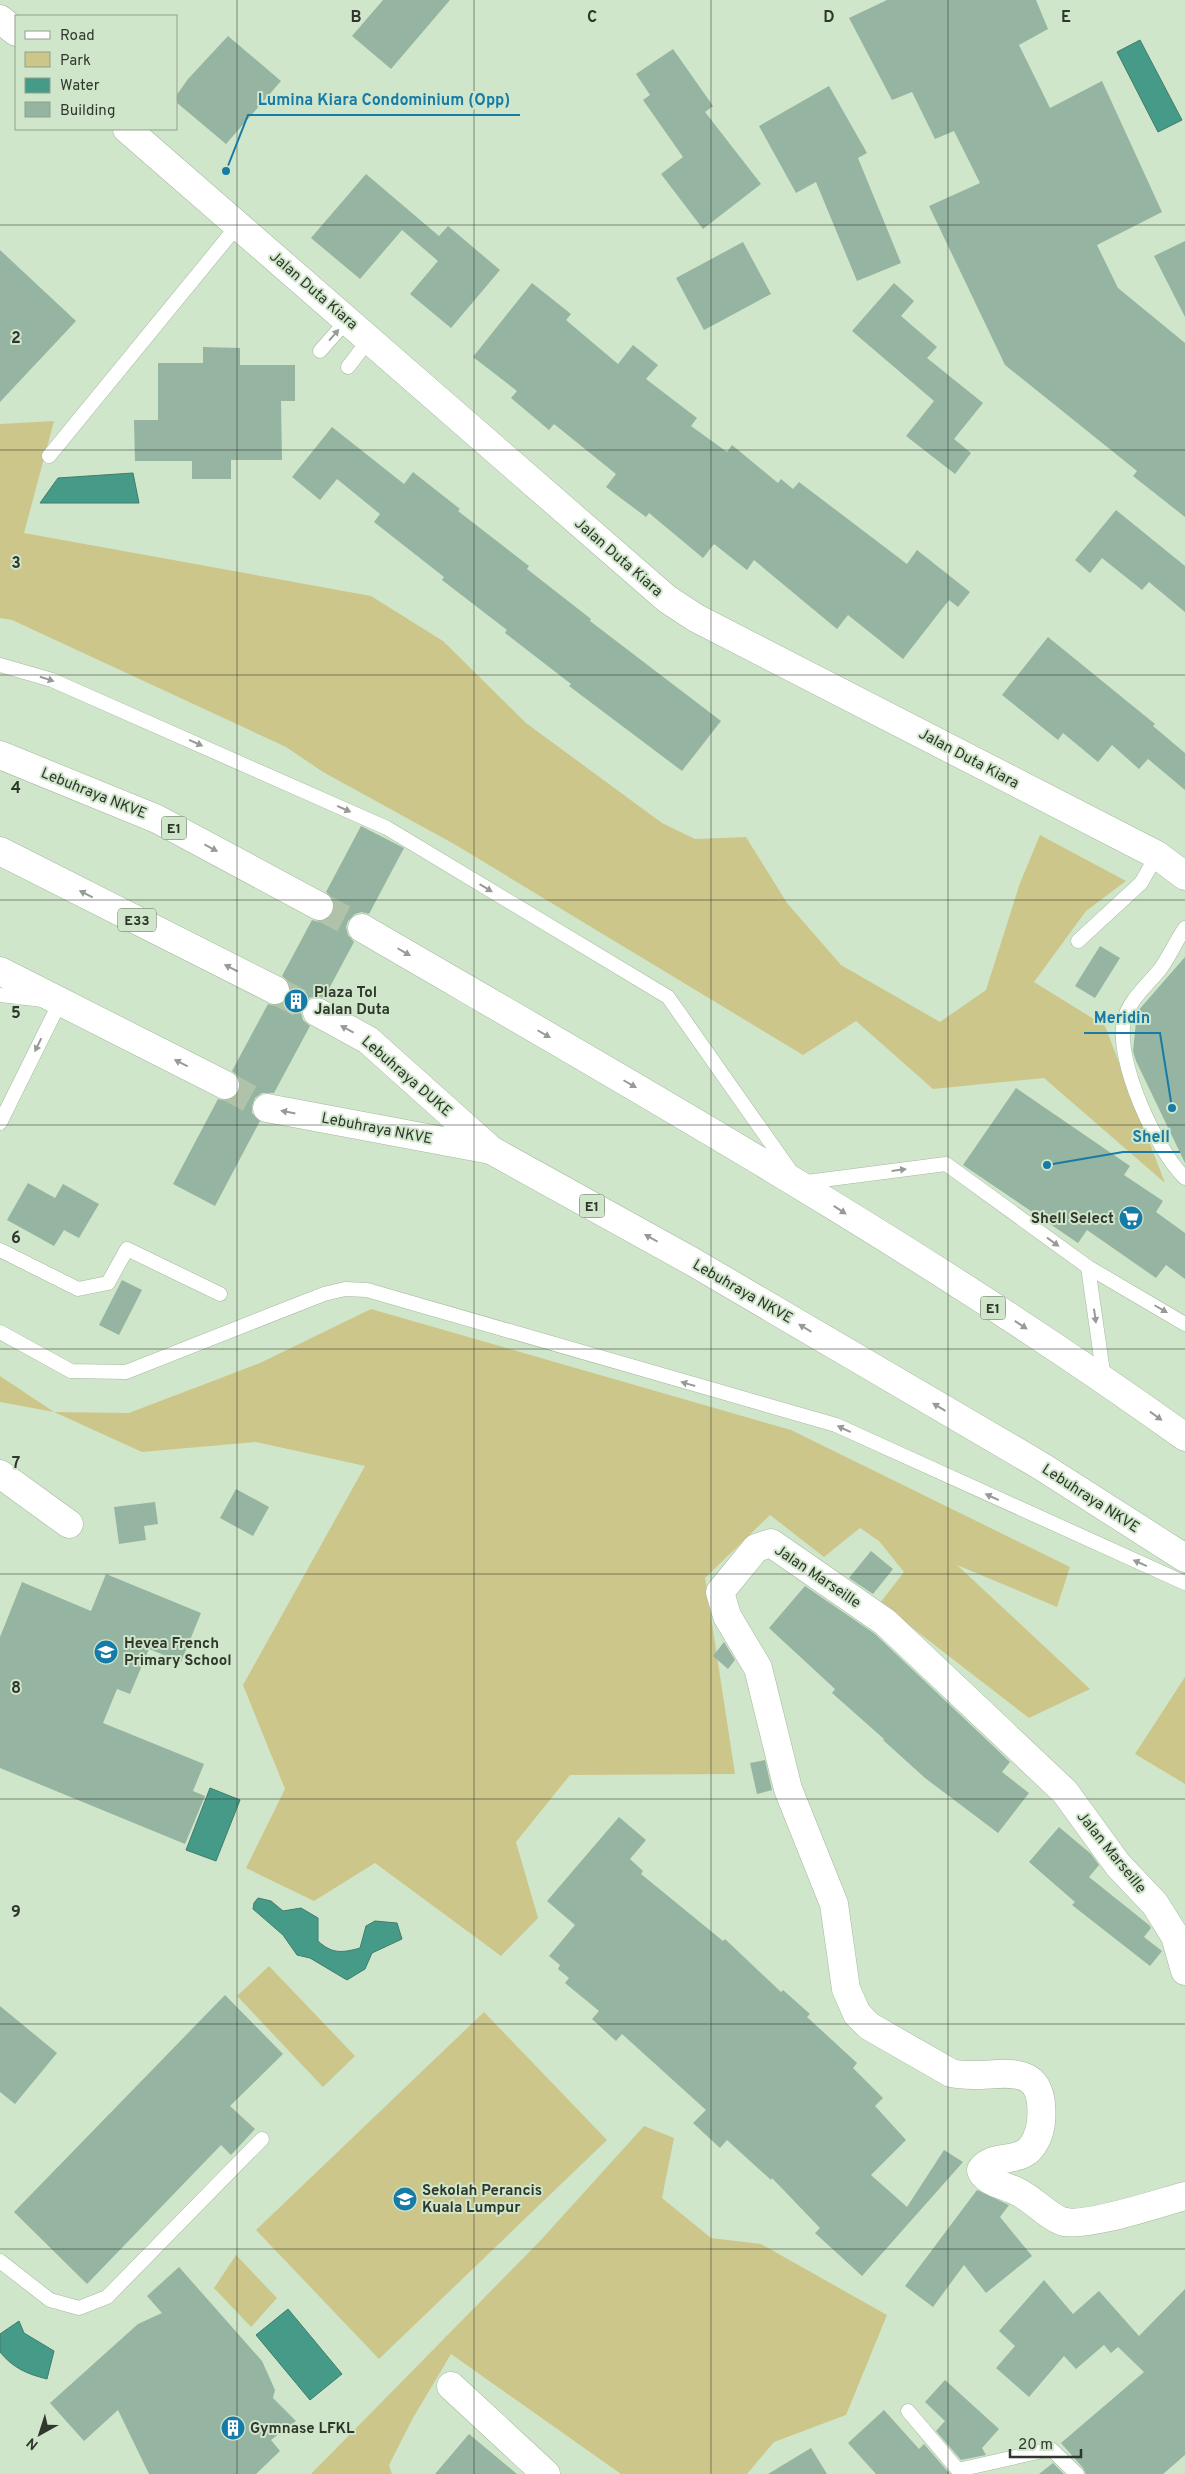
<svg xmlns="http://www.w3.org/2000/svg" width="1185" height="2474" font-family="Overpass,sans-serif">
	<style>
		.green { fill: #cdc68a }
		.water { fill: #469b88; stroke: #3f7d6c }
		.building { fill: #95b4a1 }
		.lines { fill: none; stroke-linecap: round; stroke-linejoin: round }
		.highway-tunnel { stroke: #b0c3aa; stroke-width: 28; stroke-dasharray: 28 14; stroke-linecap: butt }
		.lane-casing { stroke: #a3b99e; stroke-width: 15 }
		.street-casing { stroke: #a3b99e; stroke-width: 29 }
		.secondary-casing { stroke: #a3b99e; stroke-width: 29 }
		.highway-casing { stroke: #a3b99e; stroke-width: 29 }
		.lane { stroke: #fff; stroke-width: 14 }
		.street { stroke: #fff; stroke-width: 28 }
		.secondary { stroke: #fff; stroke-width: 28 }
		.highway { stroke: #fff; stroke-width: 28 }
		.oneway { fill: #979b96 }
		.grid { fill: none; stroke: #2f372c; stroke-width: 1; stroke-opacity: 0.55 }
		.labels { text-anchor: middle; stroke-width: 4; stroke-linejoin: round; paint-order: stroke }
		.shield { fill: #d0e6ca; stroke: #5f6c5b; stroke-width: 1 }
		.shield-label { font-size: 14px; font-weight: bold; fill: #2f372c }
		.street-label { font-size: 15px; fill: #2f372c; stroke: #d0e6ca }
		.poi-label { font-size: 15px; font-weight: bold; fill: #2f372c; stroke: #d0e6ca; text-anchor: start }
		.grid-label { font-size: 16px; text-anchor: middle; font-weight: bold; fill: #2f372c; stroke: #d0e6ca; stroke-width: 4; stroke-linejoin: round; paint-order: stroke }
		.leader { fill: none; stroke: #167ba6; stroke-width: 2 }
		.callout-dot { fill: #167ba6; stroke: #d0e6ca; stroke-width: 2 }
		.callout-label { font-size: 16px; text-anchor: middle; font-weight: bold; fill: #167ba6; stroke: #d0e6ca; stroke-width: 4; stroke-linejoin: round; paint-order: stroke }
	</style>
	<rect width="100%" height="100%" fill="#d0e6ca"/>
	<g class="green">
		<polygon points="54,421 24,533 371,596 443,641 526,723 662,823 695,839 746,837 787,903 841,965 940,1022 986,990 1020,883 1040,835 1126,881 1086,911 1034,982 1105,1026 1165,1183 1044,1078 933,1089 856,1021 803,1055 454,844 323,772 286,747 12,620 0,618 0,424"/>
		<polygon points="371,1309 791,1430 1070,1567 1057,1607 957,1565 1090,1689 1029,1718 880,1603 904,1572 879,1541 860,1528 824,1557 770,1515 705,1578 735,1774 570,1775 516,1842 538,1918 501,1956 375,1863 314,1901 246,1868 285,1789 243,1685 365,1466 256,1442 142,1452 54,1412 0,1402 0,1376 54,1412 129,1413 260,1363"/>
		<polygon points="1185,1677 1185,1784 1135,1754"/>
		<polygon points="269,1966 355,2056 323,2087 237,1996"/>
		<polygon points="484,2012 607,2140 379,2359 256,2230"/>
		<polygon points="644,2126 674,2138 662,2198 711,2238 761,2244 887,2315 846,2415 774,2442 747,2474 621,2474 451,2354 413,2418 389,2465 392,2474 311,2474 540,2241"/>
		<polygon points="236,2255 277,2298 251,2327 214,2288"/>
	</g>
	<g class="water">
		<polygon points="1140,40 1182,120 1158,132 1117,52"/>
		<polygon points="133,473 139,503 40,503 58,478"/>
		<polygon points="210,1788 240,1800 216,1861 186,1850"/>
		<path d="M258,1898l13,3 12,10 18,-3 17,10v23c14,13 24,12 42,7l6,-22 9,-5 22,2 5,16 -30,14 -7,16 -18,11 -37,-22 -13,-3 -14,-20 -30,-26 1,-6z"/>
		<polygon points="288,2309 342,2374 310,2400 256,2335"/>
		<path d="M19,2321l5,12 30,18 -7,28c-20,-5 -34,-11 -47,-27v-18z"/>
	</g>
	<g class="building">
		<polygon points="383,0 450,0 391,69 352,36"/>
		<polygon points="887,0 1036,0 1048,29 1019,45 1050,108 1102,81 1162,212 1097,245 1118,288 1185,343 1185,517 1133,476 1137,471 1005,365 929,206 980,183 954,131 935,139 912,92 892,100 849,18"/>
		<polygon points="228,36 281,81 226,144 176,102 176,96 188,79"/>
		<polygon points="673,49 713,106 705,112 761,184 703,229 661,174 683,157 643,100 650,95 636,74"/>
		<polygon points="829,86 867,153 858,158 901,263 857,281 816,182 796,193 759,126"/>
		<polygon points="366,174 439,236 448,226 500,270 451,328 410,294 438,261 402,230 360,279 311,238"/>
		<polygon points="1185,241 1185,317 1154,256"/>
		<polygon points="743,242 771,294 704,330 676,278"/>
		<polygon points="0,250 76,321 0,402"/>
		<polygon points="532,283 571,314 566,320 618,364 633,345 658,365 646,379 697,418 691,426 727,452 732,445 778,483 781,479 793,489 799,482 907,564 917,550 970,592 958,607 949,600 903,659 848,615 837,629 754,560 747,570 714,544 703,558 649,513 646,517 606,487 616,474 554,424 549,430 511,398 517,391 473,357"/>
		<polygon points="894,283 914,301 901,316 937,347 927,358 983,403 954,439 971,453 955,474 906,436 934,401 852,331"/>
		<polygon points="203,347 240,348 240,365 295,365 295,401 281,401 282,460 231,460 231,479 192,479 192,461 135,461 134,420 158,420 158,363 203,363"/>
		<polygon points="332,427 404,484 413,472 460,509 458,511 529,566 527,569 591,619 590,621 721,721 682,771 569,686 571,684 505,633 507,630 442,580 444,577 374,522 380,514 337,479 320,500 292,477"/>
		<polygon points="1116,510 1185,566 1185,612 1149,582 1142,590 1102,558 1090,573 1075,560"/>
		<polygon points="1048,637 1155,724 1153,726 1185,753 1185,790 1148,759 1139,769 1112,745 1098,762 1063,733 1058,740 1002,695"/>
		<polygon points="361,826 404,848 369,914 362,912 355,914 348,921 346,927 348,935 354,942 324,998 316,996 309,998 303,1005 301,1013 303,1020 310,1026 274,1093 262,1093 255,1098 252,1106 252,1113 260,1121 215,1206 173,1184 218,1099 226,1101 233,1098 239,1092 241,1084 238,1076 232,1071 268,1004 276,1006 284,1003 289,997 291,989 288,981 282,976 312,920 319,922 327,919 333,913 335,905 332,898 326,892"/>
		<polygon points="1100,946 1120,958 1095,998 1075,986"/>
		<polygon points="1185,957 1185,1163 1136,1061 1133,1051 1137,1012"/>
		<polygon points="1016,1088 1130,1166 1124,1175 1163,1201 1156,1212 1185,1233 1185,1279 1166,1265 1156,1278 1087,1230 1078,1243 963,1165"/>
		<polygon points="28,1183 55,1198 63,1184 99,1204 79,1238 64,1230 54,1246 7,1220"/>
		<polygon points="122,1280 142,1290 119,1335 99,1325"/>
		<polygon points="236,1489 269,1507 253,1536 220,1518"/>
		<polygon points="155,1502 158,1524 144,1526 146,1540 119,1544 114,1507"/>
		<polygon points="871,1551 893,1569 873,1594 849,1578"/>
		<polygon points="106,1574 201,1613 181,1662 149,1649 130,1694 117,1689 103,1723 204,1764 193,1791 205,1796 185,1844 0,1768 0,1637 22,1582 91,1611"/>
		<polygon points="805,1586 875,1634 1010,1762 1002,1772 1029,1793 998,1833 925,1778 883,1740 884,1739 832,1693 835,1689 769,1628"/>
		<polygon points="724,1642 735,1660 728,1669 713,1656"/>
		<polygon points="765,1760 772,1790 757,1794 750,1763"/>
		<polygon points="619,1817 646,1840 630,1859 643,1871 641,1874 723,1941 725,1939 781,1992 783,1990 810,2014 807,2017 857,2063 853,2068 883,2098 875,2106 906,2140 871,2175 907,2207 944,2150 963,2162 862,2276 815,2233 820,2228 772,2178 771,2180 727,2140 720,2148 693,2123 706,2110 622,2034 616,2041 592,2019 599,2011 565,1983 569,1978 558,1969 560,1965 549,1956 575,1925 547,1901"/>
		<polygon points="1059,1827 1091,1854 1099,1865 1089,1877 1149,1925 1151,1928 1144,1937 1162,1951 1150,1966 1072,1905 1075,1902 1029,1862"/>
		<polygon points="225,1995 283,2054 230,2106 255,2129 231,2155 221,2145 87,2284 14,2212"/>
		<polygon points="0,2006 57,2053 15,2104 0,2092"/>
		<polygon points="977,2190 1009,2205 1000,2217 1032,2256 986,2293 964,2265 933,2307 905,2286"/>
		<polygon points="179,2267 262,2361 275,2390 273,2398 296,2421 271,2440 280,2451 256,2474 149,2474 118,2410 84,2441 50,2403 138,2324 162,2313 147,2296"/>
		<polygon points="1044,2280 1073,2314 1099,2291 1139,2336 1185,2289 1185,2455 1163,2474 1086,2474 1083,2468 1061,2443 1144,2372 1118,2347 1111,2353 1104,2345 1076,2369 1064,2356 1029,2397 996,2368 1015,2346 999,2331"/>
		<polygon points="945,2380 999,2429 982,2448 986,2455 961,2460 936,2431 945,2421 925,2402"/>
		<polygon points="884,2410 919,2449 924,2444 950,2474 876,2474 848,2443"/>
		<polygon points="469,2434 517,2474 435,2474"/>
		<polygon points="811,2448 827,2474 768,2474"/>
		<polygon points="1053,2463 1064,2474 1039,2474"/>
	</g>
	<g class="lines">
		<g class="highway-tunnel">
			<polyline points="319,906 362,928"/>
			<polyline points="275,990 317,1012"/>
			<polyline points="225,1085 267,1108"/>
		</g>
		<defs>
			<g id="lane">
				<polyline points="320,351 348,319"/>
				<polyline points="348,367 370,338"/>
				<polyline points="49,456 238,225"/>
				<polyline points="0,665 52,680 387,828 668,997 799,1183 946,1164 1088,1267 1185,1324"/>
				<path d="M1185,928c-9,13 -15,27 -24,40 -12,16 -33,32 -37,53 -9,39 32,129 61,157"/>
				<polyline points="1078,941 1141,883 1157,855"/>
				<polyline points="0,995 60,1002 0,1123"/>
				<polyline points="0,1250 78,1289 108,1283 127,1249 220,1294"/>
				<polyline points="1088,1267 1104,1379"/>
				<polyline points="0,1332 71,1371 126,1372 324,1294 345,1289 367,1290 836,1425 1185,1583"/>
				<polyline points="0,2261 50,2300 79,2308 107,2297 262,2139"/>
				<polyline points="908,2411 958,2470 1051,2449 1077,2474"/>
			</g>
			<g id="street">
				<polyline points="0,1474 69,1524"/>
				<path d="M1185,1971l-10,-35 -20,-32 -37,-39 -53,-73 -180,-170 -114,-79 -15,5 -36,44 7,24 31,52 30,121 46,115 12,85 11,25 12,12 82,47c41,10 96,-23 90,49 -1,11 -7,27 -18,32 -13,7 -33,2 -42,16 2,11 25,16 35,21 16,7 29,23 45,30 22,8 98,-18 124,-25"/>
				<polyline points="451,2386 546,2474"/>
			</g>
			<g id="secondary">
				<polyline points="0,19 16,32"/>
				<polyline points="127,129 667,599 696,618 1157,855 1185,876"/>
			</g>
			<g id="highway">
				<polyline points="0,755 157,819 319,906"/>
				<polyline points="0,851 275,990"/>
				<path d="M362,928c278,162 561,321 823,509"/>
				<polyline points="0,971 225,1085"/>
				<polyline points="317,1012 368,1040 491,1150"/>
				<polyline points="267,1108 491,1150 693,1262 1041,1466 1185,1558"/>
			</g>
		</defs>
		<use href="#lane" class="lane-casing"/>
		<use href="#street" class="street-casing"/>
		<use href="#secondary" class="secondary-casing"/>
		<use href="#highway" class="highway-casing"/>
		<use href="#lane" class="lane"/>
		<use href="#street" class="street"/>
		<use href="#secondary" class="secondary"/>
		<use href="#highway" class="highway"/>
	</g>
	<defs><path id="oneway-solid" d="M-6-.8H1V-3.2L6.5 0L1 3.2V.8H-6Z" transform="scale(1.25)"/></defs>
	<g class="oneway">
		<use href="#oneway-solid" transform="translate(334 335) rotate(-49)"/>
		<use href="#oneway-solid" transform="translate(47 679) rotate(18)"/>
		<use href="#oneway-solid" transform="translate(196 743) rotate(24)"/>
		<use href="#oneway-solid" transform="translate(344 809) rotate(24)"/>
		<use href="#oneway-solid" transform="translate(211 848) rotate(28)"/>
		<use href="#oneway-solid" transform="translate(486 888) rotate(31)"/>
		<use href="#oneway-solid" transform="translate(86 894) rotate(-153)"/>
		<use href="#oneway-solid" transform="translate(404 952) rotate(30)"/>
		<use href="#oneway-solid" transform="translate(231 968) rotate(-153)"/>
		<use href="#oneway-solid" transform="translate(347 1029) rotate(-152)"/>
		<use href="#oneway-solid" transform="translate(544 1034) rotate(30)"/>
		<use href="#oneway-solid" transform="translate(38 1045) rotate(116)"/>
		<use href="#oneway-solid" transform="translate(181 1063) rotate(-153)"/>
		<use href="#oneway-solid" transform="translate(630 1084) rotate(30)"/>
		<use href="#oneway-solid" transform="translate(288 1112) rotate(-169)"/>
		<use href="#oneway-solid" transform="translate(899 1170) rotate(-7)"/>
		<use href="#oneway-solid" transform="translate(840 1210) rotate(33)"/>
		<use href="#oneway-solid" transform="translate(651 1238) rotate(-151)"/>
		<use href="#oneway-solid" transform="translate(1053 1242) rotate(36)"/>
		<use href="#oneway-solid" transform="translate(1161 1309) rotate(30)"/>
		<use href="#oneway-solid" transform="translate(1095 1316) rotate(82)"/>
		<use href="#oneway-solid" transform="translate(1021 1325) rotate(33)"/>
		<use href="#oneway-solid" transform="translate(805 1328) rotate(-149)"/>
		<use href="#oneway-solid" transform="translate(688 1384) rotate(-164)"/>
		<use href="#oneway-solid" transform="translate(939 1407) rotate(-149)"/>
		<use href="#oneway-solid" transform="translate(1156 1416) rotate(36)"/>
		<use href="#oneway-solid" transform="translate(844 1429) rotate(-155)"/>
		<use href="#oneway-solid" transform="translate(992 1497) rotate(-155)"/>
		<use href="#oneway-solid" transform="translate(1140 1563) rotate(-156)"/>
	</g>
	<path class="grid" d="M237,0v2474M474,0v2474M711,0v2474M948,0v2474M0,225h1185M0,450h1185M0,675h1185M0,900h1185M0,1125h1185M0,1349h1185M0,1574h1185M0,1799h1185M0,2024h1185M0,2249h1185"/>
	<defs>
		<symbol id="building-disc" viewBox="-11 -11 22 22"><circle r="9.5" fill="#167ba6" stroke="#d0e6ca"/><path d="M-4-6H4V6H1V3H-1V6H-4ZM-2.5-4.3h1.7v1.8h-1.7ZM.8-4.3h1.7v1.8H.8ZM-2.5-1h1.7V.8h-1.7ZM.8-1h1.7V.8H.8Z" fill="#fff"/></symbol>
		<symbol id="supermarket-disc" viewBox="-11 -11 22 22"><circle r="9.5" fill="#167ba6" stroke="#d0e6ca"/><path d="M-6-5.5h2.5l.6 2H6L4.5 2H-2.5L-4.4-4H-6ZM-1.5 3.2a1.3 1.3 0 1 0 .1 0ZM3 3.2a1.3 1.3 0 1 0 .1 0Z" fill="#fff"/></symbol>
		<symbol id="school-disc" viewBox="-11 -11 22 22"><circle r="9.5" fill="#167ba6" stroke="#d0e6ca"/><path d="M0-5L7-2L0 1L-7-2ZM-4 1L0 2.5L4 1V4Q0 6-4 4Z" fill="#fff"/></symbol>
	</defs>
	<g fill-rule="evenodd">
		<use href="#building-disc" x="282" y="987" width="28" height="28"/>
		<use href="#supermarket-disc" x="1117" y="1204" width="28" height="28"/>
		<use href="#school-disc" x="92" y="1638" width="28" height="28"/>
		<use href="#school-disc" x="391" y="2185" width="28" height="28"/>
		<use href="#building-disc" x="219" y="2414" width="28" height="28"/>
	</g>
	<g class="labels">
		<g class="shield">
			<rect x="161.5" y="816.5" width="25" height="23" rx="4"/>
			<rect x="118" y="908.5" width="38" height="23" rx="4"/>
			<rect x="579.5" y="1194.5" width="25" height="23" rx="4"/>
			<rect x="980.5" y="1296.5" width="25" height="23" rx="4"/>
		</g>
		<g class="shield-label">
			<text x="174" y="833">E1</text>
			<text x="137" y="925">E33</text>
			<text x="592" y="1211">E1</text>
			<text x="993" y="1313">E1</text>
		</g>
		<g class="street-label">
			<text transform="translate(314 290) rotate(41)" y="5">Jalan Duta Kiara</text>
			<text transform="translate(619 557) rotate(41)" y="5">Jalan Duta Kiara</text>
			<text transform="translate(969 758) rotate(28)" y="5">Jalan Duta Kiara</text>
			<text transform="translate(94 793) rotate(22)" y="5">Lebuhraya NKVE</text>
			<text transform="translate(407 1076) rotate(41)" y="5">Lebuhraya DUKE</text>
			<text transform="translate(377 1128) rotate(11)" y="5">Lebuhraya NKVE</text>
			<text transform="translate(743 1291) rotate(30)" y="5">Lebuhraya NKVE</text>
			<text transform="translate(1091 1498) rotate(33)" y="5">Lebuhraya NKVE</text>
			<text transform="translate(818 1576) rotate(34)" y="5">Jalan Marseille</text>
			<text transform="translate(1112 1852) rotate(51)" y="5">Jalan Marseille</text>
		</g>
		<g class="poi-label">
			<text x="314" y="997">Plaza Tol<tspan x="314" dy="17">Jalan Duta</tspan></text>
			<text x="1114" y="1223" text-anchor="end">Shell Select</text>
			<text x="124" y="1648">Hevea French<tspan x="124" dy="17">Primary School</tspan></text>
			<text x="422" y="2195">Sekolah Perancis<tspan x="422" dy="17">Kuala Lumpur</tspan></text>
			<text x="250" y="2433">Gymnase LFKL</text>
		</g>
	</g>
	<g class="grid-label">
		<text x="356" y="22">B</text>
		<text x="592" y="22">C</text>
		<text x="829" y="22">D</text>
		<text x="1066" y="22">E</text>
		<text x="16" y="343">2</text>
		<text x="16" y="568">3</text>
		<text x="16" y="793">4</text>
		<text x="16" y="1018">5</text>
		<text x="16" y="1243">6</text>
		<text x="16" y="1468">7</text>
		<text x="16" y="1693">8</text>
		<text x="16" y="1917">9</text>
	</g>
	<path class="leader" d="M226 171L248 115H520M1172 1108L1160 1033H1084M1047 1165L1123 1152H1180"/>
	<g class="callout-dot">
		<circle cx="226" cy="171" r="5"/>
		<circle cx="1172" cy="1108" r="5"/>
		<circle cx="1047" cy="1165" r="5"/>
	</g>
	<g class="callout-label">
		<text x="384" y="105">Lumina Kiara Condominium (Opp)</text>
		<text x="1122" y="1023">Meridin</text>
		<text x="1151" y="1142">Shell</text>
	</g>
	<rect x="15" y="15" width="162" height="115" fill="#d0e6ca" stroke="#90a08b"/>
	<rect x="25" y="31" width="25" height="8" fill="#ffffff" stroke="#90a08b"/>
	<text x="60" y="40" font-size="15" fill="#2f372c">Road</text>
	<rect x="25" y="52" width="25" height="15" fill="#cdc68a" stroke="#90a08b"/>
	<text x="60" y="65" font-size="15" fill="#2f372c">Park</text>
	<rect x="25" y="78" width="25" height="15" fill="#469b88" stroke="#90a08b"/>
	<text x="60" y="90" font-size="15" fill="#2f372c">Water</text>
	<rect x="25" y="102" width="25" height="15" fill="#95b4a1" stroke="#90a08b"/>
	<text x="60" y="115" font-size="15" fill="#2f372c">Building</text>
	<g transform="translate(40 2434) rotate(219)" stroke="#d0e6ca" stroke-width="4" paint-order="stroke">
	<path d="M0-4L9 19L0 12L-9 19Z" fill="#2f372c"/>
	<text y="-8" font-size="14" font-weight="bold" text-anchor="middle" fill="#2f372c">N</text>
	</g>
	<path d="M1010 2449v8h71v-8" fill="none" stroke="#2f372c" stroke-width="2.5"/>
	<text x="1018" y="2449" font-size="15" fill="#2f372c" stroke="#d0e6ca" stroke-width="4" paint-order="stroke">20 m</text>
</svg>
